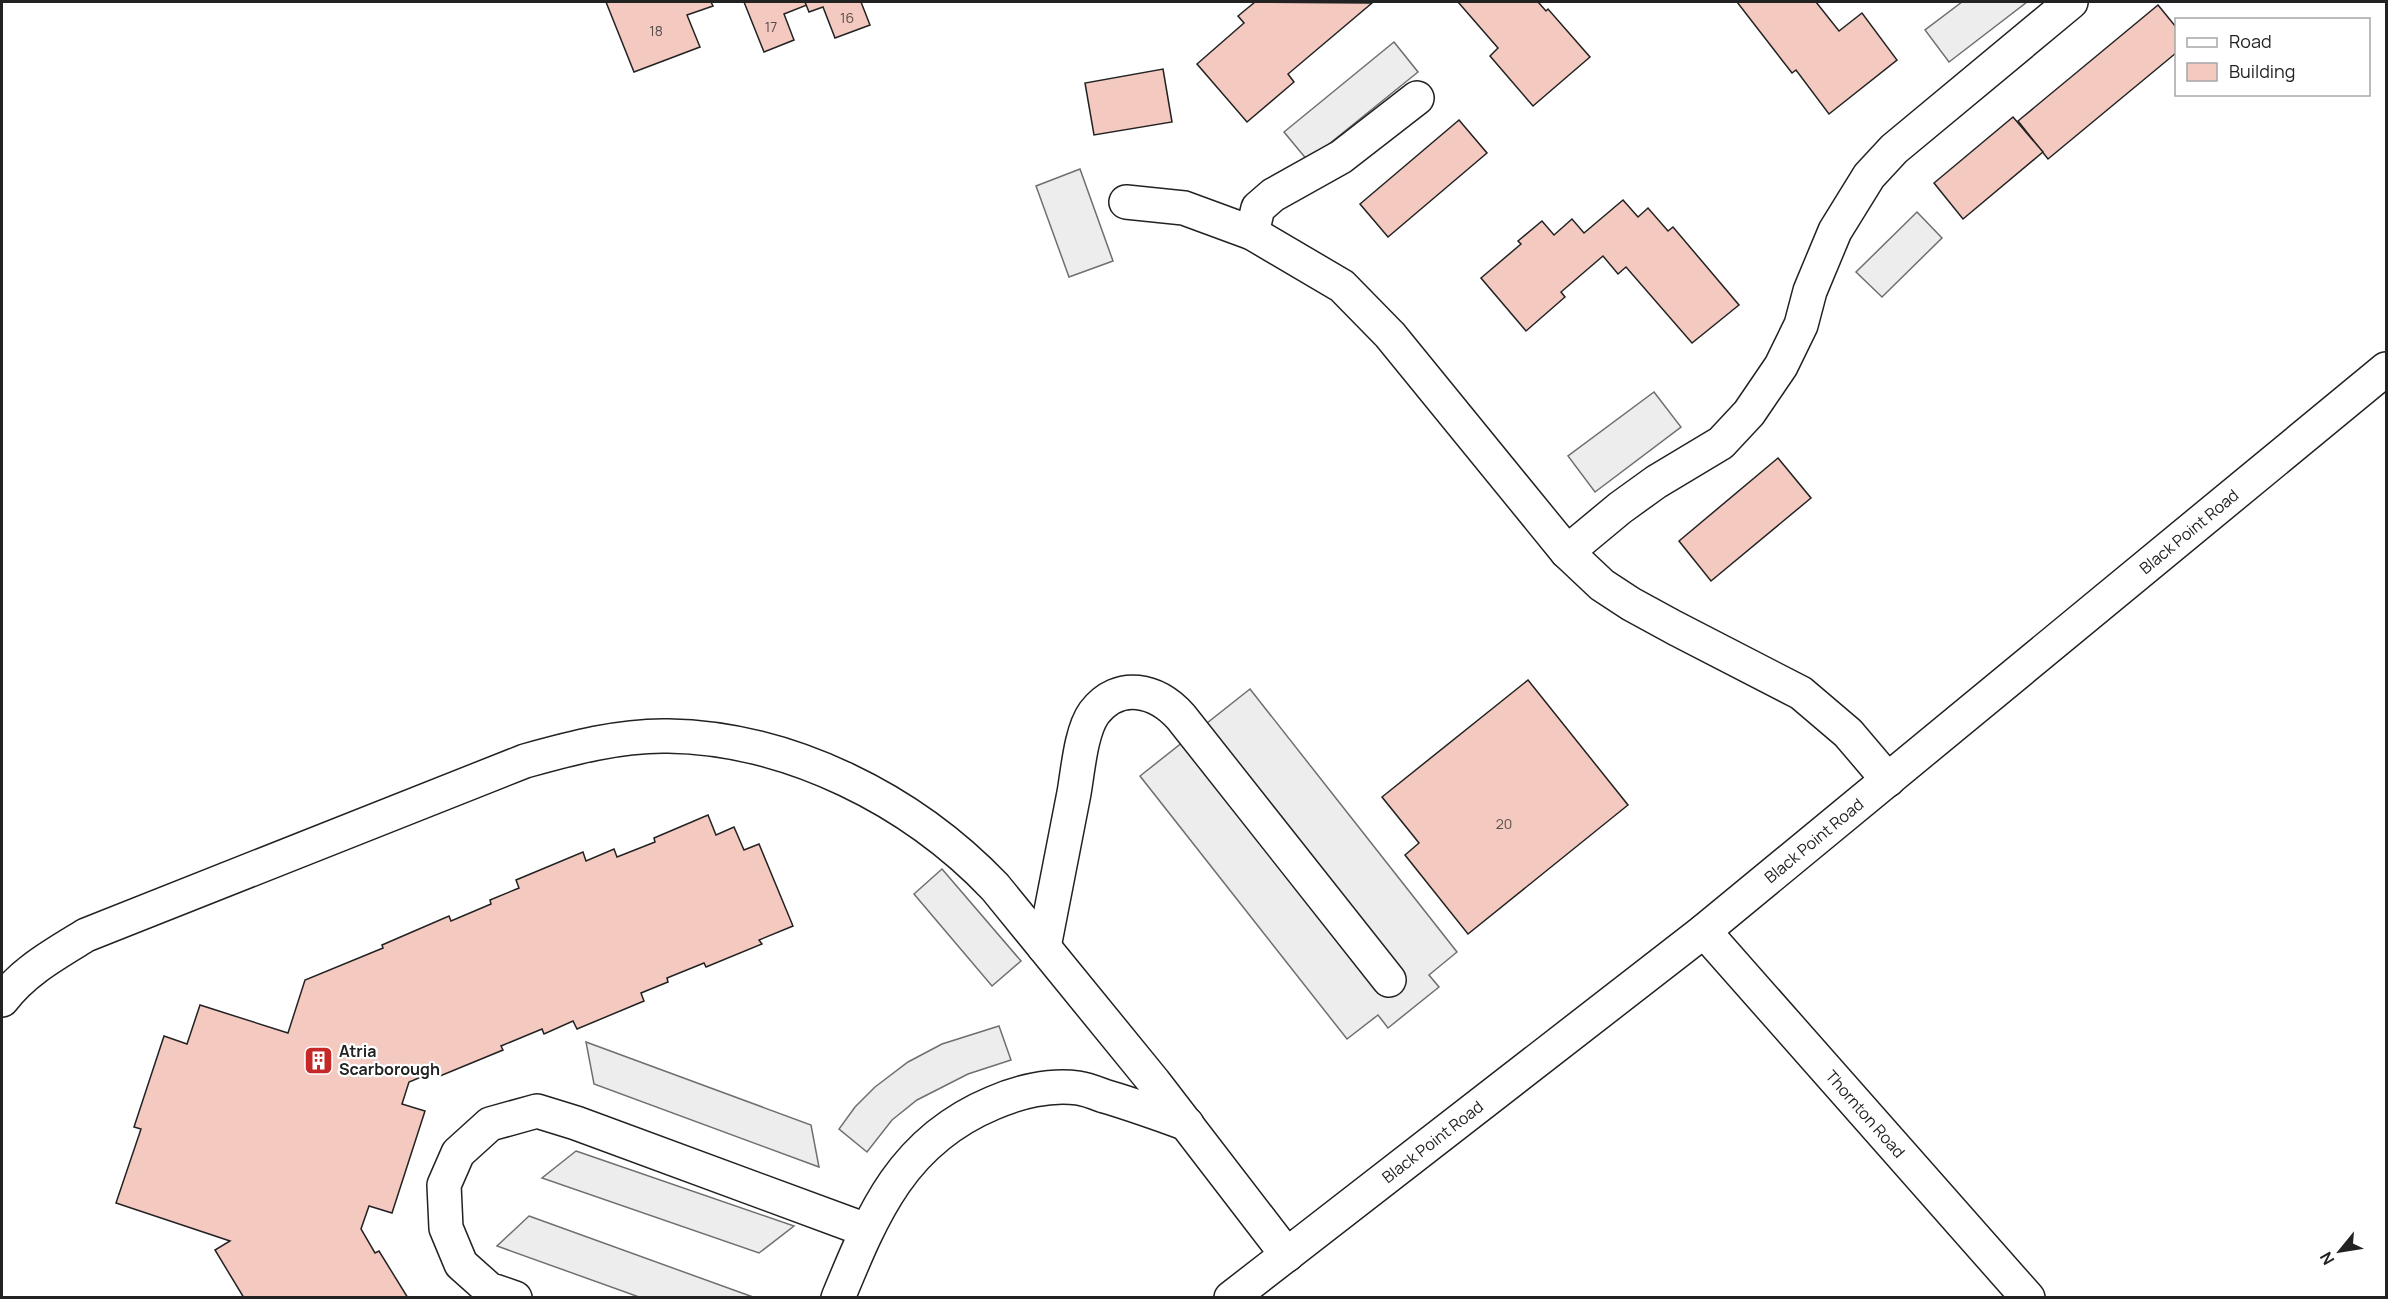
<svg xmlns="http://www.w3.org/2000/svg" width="2388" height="1299" font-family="Manrope,sans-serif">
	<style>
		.parking { fill: #ededed; stroke: #6f6f6f; stroke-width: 1.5 }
		.building { fill: #f3c9c0; stroke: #222; stroke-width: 1.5 }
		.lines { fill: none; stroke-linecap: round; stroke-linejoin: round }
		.minor-casing { stroke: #222; stroke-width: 36 }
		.major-casing { stroke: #222; stroke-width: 36 }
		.minor { stroke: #fff; stroke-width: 33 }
		.major { stroke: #fff; stroke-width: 33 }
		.labels { text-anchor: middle; stroke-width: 4.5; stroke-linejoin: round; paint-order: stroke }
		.number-label { font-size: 14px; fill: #564c4a }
		.street-label { font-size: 16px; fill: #222; stroke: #fff }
		.poi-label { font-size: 16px; font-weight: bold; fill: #222; stroke: #fff; text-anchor: start }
	</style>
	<rect width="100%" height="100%" fill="#fff"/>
	<g class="parking">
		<polygon points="1962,2 2027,2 1949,62 1925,30"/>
		<polygon points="1394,42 1418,72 1308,161 1284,132"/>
		<polygon points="1080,169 1113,261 1069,277 1036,186"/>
		<polygon points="1917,212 1942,238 1882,297 1856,272"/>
		<polygon points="1654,392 1681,427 1595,492 1568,456"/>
		<polygon points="1250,689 1457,952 1429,975 1439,987 1388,1028 1378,1015 1347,1039 1140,776"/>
		<polygon points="942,869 1021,961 992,986 914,894"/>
		<polygon points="999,1026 1011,1060 968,1074 917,1100 892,1120 867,1152 839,1129 855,1107 875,1087 908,1062 942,1044"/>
		<polygon points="586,1042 811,1125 819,1167 594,1084"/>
		<polygon points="576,1151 794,1226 759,1253 542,1178"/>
		<polygon points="529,1216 753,1297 639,1297 497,1246"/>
	</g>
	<g class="building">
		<polygon points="606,2 711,2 713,6 687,15 700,47 634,72"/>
		<polygon points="744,2 805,2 807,5 784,14 794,40 764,52"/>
		<polygon points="805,2 861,2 870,25 835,38 823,7 809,12"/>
		<polygon points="1255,2 1372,3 1288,74 1294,82 1247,122 1197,64 1244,23 1238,16"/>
		<polygon points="1458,2 1538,2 1546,11 1548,9 1590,57 1533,106 1490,56 1498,48"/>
		<polygon points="1737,2 1816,2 1839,31 1862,13 1897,60 1829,114 1796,70 1792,73"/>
		<polygon points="2158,5 2176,27 2176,53 2048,159 2018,121"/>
		<polygon points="1163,69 1172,122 1094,135 1085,83"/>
		<polygon points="2013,117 2043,152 1963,219 1934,183"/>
		<polygon points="1459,120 1487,153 1388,237 1360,204"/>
		<polygon points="1623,200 1638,217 1648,208 1668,231 1673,227 1739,305 1692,343 1626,267 1618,274 1603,256 1561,292 1565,297 1526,331 1481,278 1521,244 1518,241 1542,221 1554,235 1572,219 1584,233"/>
		<polygon points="1778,458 1811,498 1711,581 1679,541"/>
		<polygon points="1528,680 1628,805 1468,934 1405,855 1419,843 1382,797"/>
		<polygon points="708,815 716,835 734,827 744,850 759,844 793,926 759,940 762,944 706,967 704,963 667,978 668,982 641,993 644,1001 577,1029 573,1021 544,1034 542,1029 501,1046 503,1050 440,1076 438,1070 409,1082 402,1104 425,1111 392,1213 369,1206 361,1229 375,1253 379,1251 408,1298 244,1298 215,1250 230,1241 116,1203 141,1129 134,1127 164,1036 187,1044 200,1005 288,1033 305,980 383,948 382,945 449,916 451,921 491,904 490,900 519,888 516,880 583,852 586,861 614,849 617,857 655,842 654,838"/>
	</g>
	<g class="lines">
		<defs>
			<g id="minor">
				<polyline points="1126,202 1184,208 1252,233 1342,286 1390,335 1567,552 1602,585 1631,604 1675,628 1801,693 1848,733 1888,780"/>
				<polyline points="1252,233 1258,208 1273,195 1341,157 1417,98"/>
				<polyline points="1567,552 1620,508 1656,482 1721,443 1749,413 1781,366 1801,325 1810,291 1835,231 1869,176 1894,149 2071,2"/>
				<path id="s1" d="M1704,931l324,367"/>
				<path d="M1044,947c10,-51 20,-103 30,-154 4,-23 7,-62 20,-80 25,-33 63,-23 87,4l208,263"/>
				<path d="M2,1000c22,-29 53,-46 84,-65l439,-174c47,-13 95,-26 143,-25 122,2 244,64 327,151l159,195 133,173"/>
				<polyline points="515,1298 489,1289 461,1264 446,1228 444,1185 458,1153 490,1124 537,1111 576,1123 866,1230"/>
				<path d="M838,1298c35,-85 64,-157 155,-195 25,-11 57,-19 85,-15 8,1 18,5 26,8 28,8 55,18 83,28"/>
			</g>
			<g id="major">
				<path id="s2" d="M1231,1298l473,-367 682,-562"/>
			</g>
		</defs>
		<use href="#minor" class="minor-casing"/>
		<use href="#major" class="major-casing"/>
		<use href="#minor" class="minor"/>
		<use href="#major" class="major"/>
	</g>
	<defs>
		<symbol id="building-square" viewBox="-11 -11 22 22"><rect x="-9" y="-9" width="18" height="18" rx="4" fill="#c62828" stroke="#fff"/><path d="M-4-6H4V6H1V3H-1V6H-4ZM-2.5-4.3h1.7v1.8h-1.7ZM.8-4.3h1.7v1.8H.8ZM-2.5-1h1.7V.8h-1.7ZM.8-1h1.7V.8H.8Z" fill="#fff"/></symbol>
	</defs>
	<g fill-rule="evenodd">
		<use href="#building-square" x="302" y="1044" width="33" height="33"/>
	</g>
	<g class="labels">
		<g class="number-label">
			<text x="847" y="23">16</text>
			<text x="771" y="32">17</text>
			<text x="656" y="36">18</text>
			<text x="1504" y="829">20</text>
		</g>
		<g class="street-label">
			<text dy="6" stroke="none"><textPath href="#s2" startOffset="1227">Black Point Road</textPath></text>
			<text dy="6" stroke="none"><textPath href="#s2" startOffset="741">Black Point Road</textPath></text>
			<text dy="6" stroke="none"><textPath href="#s1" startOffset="244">Thornton Road</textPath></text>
			<text dy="6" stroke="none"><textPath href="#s2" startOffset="255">Black Point Road</textPath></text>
		</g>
		<g class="poi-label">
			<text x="339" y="1057">Atria<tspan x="339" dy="18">Scarborough</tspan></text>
		</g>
	</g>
	<rect width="2388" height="1299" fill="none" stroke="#222222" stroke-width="6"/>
	<rect x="2175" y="18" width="195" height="78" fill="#ffffff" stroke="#a7a7a7" stroke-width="1.5"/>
	<rect x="2187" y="38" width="30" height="9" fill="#ffffff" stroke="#a7a7a7" stroke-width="1.5"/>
	<text x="2229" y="48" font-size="18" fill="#222222">Road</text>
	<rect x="2187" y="63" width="30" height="18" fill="#f3c9c0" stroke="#a7a7a7" stroke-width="1.5"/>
	<text x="2229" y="78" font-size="18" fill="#222222">Building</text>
	<g transform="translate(2340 1251) rotate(240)" stroke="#ffffff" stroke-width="4.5" paint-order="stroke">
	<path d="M0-4.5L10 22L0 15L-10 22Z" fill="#222222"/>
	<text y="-9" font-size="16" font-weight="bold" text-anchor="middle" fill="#222222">N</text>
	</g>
</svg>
